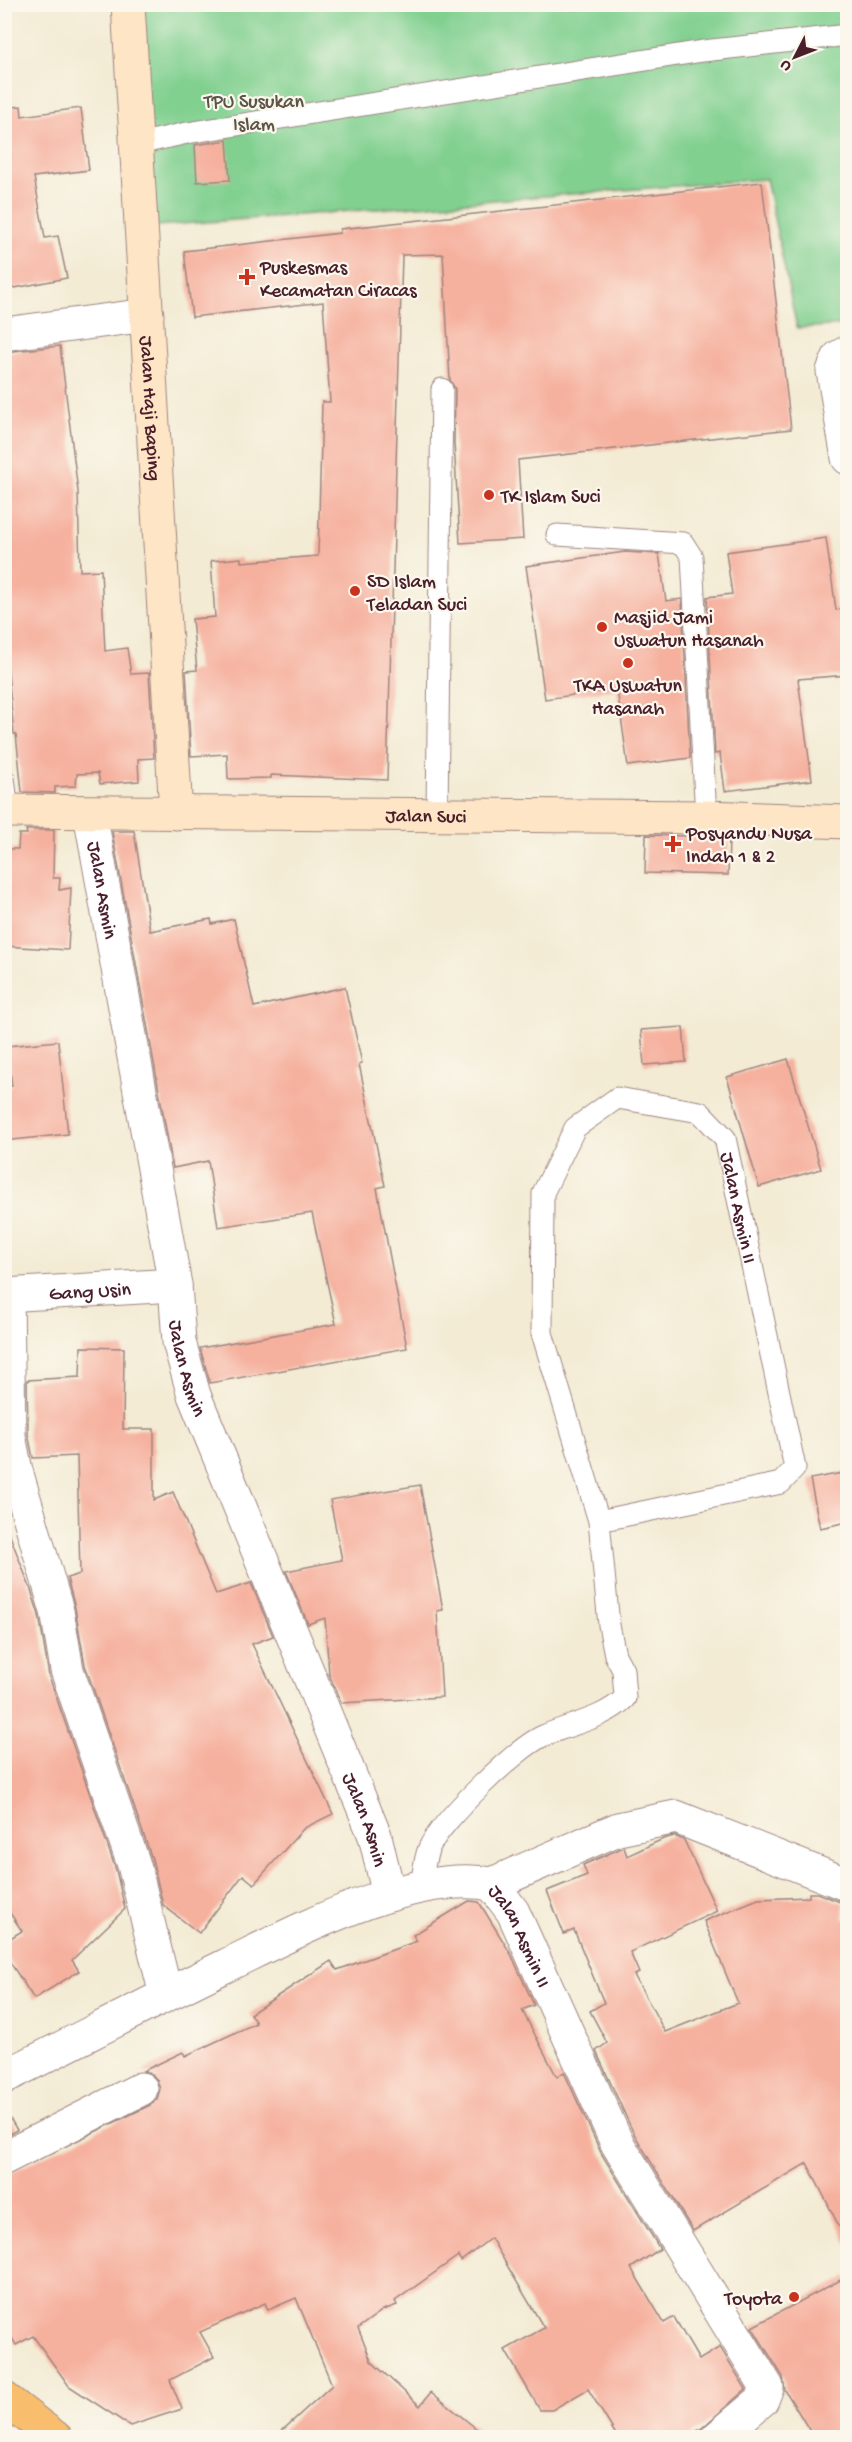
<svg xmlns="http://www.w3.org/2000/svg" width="852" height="2442" font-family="'Gochi Hand',sans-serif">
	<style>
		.green { fill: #81d090; stroke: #66785e; stroke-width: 1.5 }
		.building { fill: #f6b09e }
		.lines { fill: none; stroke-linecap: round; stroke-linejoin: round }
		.lane-casing { stroke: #9e8580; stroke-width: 23 }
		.street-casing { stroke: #9e8580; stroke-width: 35 }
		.secondary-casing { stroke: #9e8580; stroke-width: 35 }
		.primary-casing { stroke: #9e8580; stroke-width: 35 }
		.lane { stroke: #fff; stroke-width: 21 }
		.street { stroke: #fff; stroke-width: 33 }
		.secondary { stroke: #fde5c5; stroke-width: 33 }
		.primary { stroke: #f9be6d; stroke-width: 33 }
		.poi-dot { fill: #c8321e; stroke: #fbf7ec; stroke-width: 2 }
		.labels { text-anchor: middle; stroke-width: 4.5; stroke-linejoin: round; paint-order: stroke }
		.park-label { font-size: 20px; fill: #5a5449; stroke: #fbf7ec }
		.poi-label { font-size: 20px; fill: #4a1f2b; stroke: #fbf7ec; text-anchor: start }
		.street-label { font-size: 20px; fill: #4a1f2b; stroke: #fbf7ec }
	</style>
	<rect width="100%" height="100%" fill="#fbf7ec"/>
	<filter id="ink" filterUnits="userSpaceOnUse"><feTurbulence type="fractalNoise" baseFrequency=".0167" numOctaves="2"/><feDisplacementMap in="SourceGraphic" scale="12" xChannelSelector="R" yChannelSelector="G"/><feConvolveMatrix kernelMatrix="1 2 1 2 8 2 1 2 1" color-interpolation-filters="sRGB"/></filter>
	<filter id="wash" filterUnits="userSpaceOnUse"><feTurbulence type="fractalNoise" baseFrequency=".008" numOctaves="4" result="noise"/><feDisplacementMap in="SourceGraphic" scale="24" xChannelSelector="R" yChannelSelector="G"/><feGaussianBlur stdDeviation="1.35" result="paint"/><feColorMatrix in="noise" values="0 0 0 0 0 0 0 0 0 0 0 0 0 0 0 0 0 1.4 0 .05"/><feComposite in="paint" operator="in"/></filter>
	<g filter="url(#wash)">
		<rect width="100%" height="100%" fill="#f3ebd4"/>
		<polygon class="green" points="137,5 847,5 847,325 797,328 766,179 156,226"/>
		<g id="blocks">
			<g class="building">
				<polygon points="21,106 22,116 81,108 89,170 34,177 45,238 58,236 67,278 4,290 4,108"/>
				<polygon points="227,140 230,180 197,182 195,145"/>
				<polygon points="762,182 791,429 518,460 523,539 460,543 454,443 455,389 450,380 443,254 402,255 387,780 271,775 271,778 228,779 227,754 191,756 186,671 197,670 192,619 215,617 211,561 241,558 241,562 318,556 322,402 330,402 323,302 192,317 184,251 340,233 340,229"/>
				<polygon points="60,346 78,492 80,571 101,570 105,651 127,648 131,674 149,673 154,758 138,759 139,781 100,784 98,773 77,774 76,786 55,787 55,793 22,792 16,734 14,734 4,633 4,352"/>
				<polygon points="826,538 836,610 844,609 848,675 798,679 812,780 725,791 720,753 715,754 707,597 732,594 726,552"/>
				<polygon points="625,552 659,554 666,601 682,599 690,758 628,766 617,689 545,699 526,566"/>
				<polygon points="26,830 54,830 53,878 60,878 59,890 71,888 68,950 4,946 4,849 18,849 19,834 27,834"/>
				<polygon points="112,831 134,831 150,931 211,919 212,924 234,919 254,1007 345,987 362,1063 359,1064 385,1186 377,1188 407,1348 210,1383 200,1348 336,1324 312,1213 218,1227 208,1161 173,1168"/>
				<polygon points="646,835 729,837 728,875 645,873"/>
				<polygon points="683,1027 686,1062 644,1065 641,1030"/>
				<polygon points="58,1041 68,1134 4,1141 4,1087 12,1086 7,1046"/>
				<polygon points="788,1059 821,1169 759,1187 727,1077"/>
				<polygon points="81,1347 124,1348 123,1429 154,1429 154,1500 173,1492 216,1594 251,1583 273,1636 252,1644 333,1814 304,1828 254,1884 243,1875 199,1933 163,1905 152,1859 85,1665 75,1608 67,1578 80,1574 77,1456 33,1458 28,1434 27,1380 80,1377"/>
				<polygon points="848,1472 848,1522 820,1528 810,1479"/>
				<polygon points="420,1485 443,1610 437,1611 442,1697 341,1703 329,1674 325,1618 308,1624 286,1571 342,1560 330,1500"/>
				<polygon points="4,1528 7,1528 31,1590 39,1615 49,1676 116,1870 125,1909 72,1960 79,1971 34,1999 4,1953 4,1942 22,1931 4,1904"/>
				<polygon points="674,1836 684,1840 717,1911 630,1952 639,1973 634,1975 665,2032 738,2003 704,1921 758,1899 809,1897 809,1893 817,1893 843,1903 844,1919 848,1919 848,2244 807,2163 693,2231 634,2134 596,2051 607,2043 590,2011 604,2003 574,1930 564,1934 547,1891 587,1875 583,1865 624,1847 627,1856 663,1839"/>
				<polygon points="469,1901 479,1902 511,1954 534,2005 522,2010 557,2077 564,2072 601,2153 660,2249 631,2268 664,2323 674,2317 699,2360 720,2347 746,2389 702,2428 686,2438 618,2438 588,2389 552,2410 540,2410 505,2350 544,2328 491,2238 461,2261 458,2256 395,2301 397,2305 383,2310 358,2328 371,2361 420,2406 431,2392 488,2438 274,2438 332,2385 296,2298 268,2310 265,2303 200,2332 214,2357 170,2380 182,2409 130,2426 69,2386 33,2336 16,2345 4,2324 4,2176 150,2105 157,2099 160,2089 157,2080 152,2074 143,2071 183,2052 185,2056 256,2023 250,2014 331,1961 337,1970 417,1941 413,1935"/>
				<polygon points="4,2108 17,2130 4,2137"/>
				<polygon points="848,2276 848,2438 814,2438 785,2390 783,2377 752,2327"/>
			</g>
		</g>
	</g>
	<g filter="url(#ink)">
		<use href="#blocks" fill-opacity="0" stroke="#9e8580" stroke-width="1.5"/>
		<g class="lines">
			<defs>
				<g id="lane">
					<polyline points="138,144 187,133 703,51 848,35"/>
					<polyline points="557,535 683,543 692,557 706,817"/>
					<polyline points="4,779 8,811"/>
					<polyline points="437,815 442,389"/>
					<path id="s1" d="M421,1888c2,-13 3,-29 8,-40 12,-27 87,-100 114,-112 27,-12 61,-17 82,-38l-2,-28 -8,-15 -6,-30 -10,-104 -57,-188 1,-140 32,-65 42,-30 83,14 25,26 70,330 -14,15 -182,38"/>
				</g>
				<g id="street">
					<polyline points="4,334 147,315"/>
					<polyline points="848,352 839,357 833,371 848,458"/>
					<path id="s2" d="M90,813l85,472 4,57 15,53 181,441 14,59"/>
					<path id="s3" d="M4,1295l171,-10"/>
					<polyline points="7,1295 9,1436 16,1471 57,1611 67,1670 134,1865 166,1995"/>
					<polyline points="492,1884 618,1829 676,1817 848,1885"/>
					<path id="s4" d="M4,2077c74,-37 147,-75 221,-111 71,-34 187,-97 267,-82l21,28 104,231 150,244 -5,13 -45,38"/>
					<polyline points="4,2158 141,2089"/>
				</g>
				<g id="secondary">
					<path id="s5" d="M128,4l48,809"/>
					<path id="s6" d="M4,811l702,6 142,5"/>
				</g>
				<polyline id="primary" points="4,2398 56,2438"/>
			</defs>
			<use href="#lane" class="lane-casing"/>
			<use href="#street" class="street-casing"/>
			<use href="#secondary" class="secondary-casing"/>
			<use href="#primary" class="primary-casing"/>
			<use href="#lane" class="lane"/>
			<use href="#street" class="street"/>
			<use href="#secondary" class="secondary"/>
			<use href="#primary" class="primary"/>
		</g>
	</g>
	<g class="poi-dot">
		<path d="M244 268h6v6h6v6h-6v6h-6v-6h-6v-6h6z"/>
		<circle cx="489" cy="495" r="6"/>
		<circle cx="355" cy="591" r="6"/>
		<circle cx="602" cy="627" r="6"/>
		<circle cx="628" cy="663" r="6"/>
		<path d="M670 835h6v6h6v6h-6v6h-6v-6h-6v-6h6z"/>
		<circle cx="794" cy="2297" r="6"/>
	</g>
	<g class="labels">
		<g class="park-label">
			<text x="254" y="107">TPU Susukan<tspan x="254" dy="23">Islam</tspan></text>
		</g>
		<g class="poi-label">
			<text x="260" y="273">Puskesmas<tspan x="260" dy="23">Kecamatan Ciracas</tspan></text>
			<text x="501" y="502">TK Islam Suci</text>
			<text x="367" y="587">SD Islam<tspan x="367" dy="23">Teladan Suci</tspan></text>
			<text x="614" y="623">Masjid Jami<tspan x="614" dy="23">Uswatun Hasanah</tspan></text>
			<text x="628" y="691" text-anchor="middle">TKA Uswatun<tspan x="628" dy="23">Hasanah</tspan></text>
			<text x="686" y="839">Posyandu Nusa<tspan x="686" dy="23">Indah 1 &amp; 2</tspan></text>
			<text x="782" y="2304" text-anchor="end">Toyota</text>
		</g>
		<g class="street-label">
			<text dy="7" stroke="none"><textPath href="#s5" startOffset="405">Jalan Haji Baping</textPath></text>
			<text dy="7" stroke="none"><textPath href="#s6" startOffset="422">Jalan Suci</textPath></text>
			<text dy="7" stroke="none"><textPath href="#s2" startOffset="78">Jalan Asmin</textPath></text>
			<text dy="7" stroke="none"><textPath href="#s1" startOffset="1125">Jalan Asmin II</textPath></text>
			<text dy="7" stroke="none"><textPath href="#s3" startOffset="86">Gang Usin</textPath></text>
			<text dy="7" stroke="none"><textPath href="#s2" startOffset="564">Jalan Asmin</textPath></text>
			<text dy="7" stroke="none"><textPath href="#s2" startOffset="1050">Jalan Asmin</textPath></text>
			<text dy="7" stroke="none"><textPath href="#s4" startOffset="590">Jalan Asmin II</textPath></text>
		</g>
	</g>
	<rect width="852" height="2442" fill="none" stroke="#fbf7ec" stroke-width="24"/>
	<g transform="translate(795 57) rotate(228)" stroke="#fbf7ec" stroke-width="4.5" paint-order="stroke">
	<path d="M0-4.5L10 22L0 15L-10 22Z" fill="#4a1f2b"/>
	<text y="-9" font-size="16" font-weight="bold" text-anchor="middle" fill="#4a1f2b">U</text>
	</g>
</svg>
